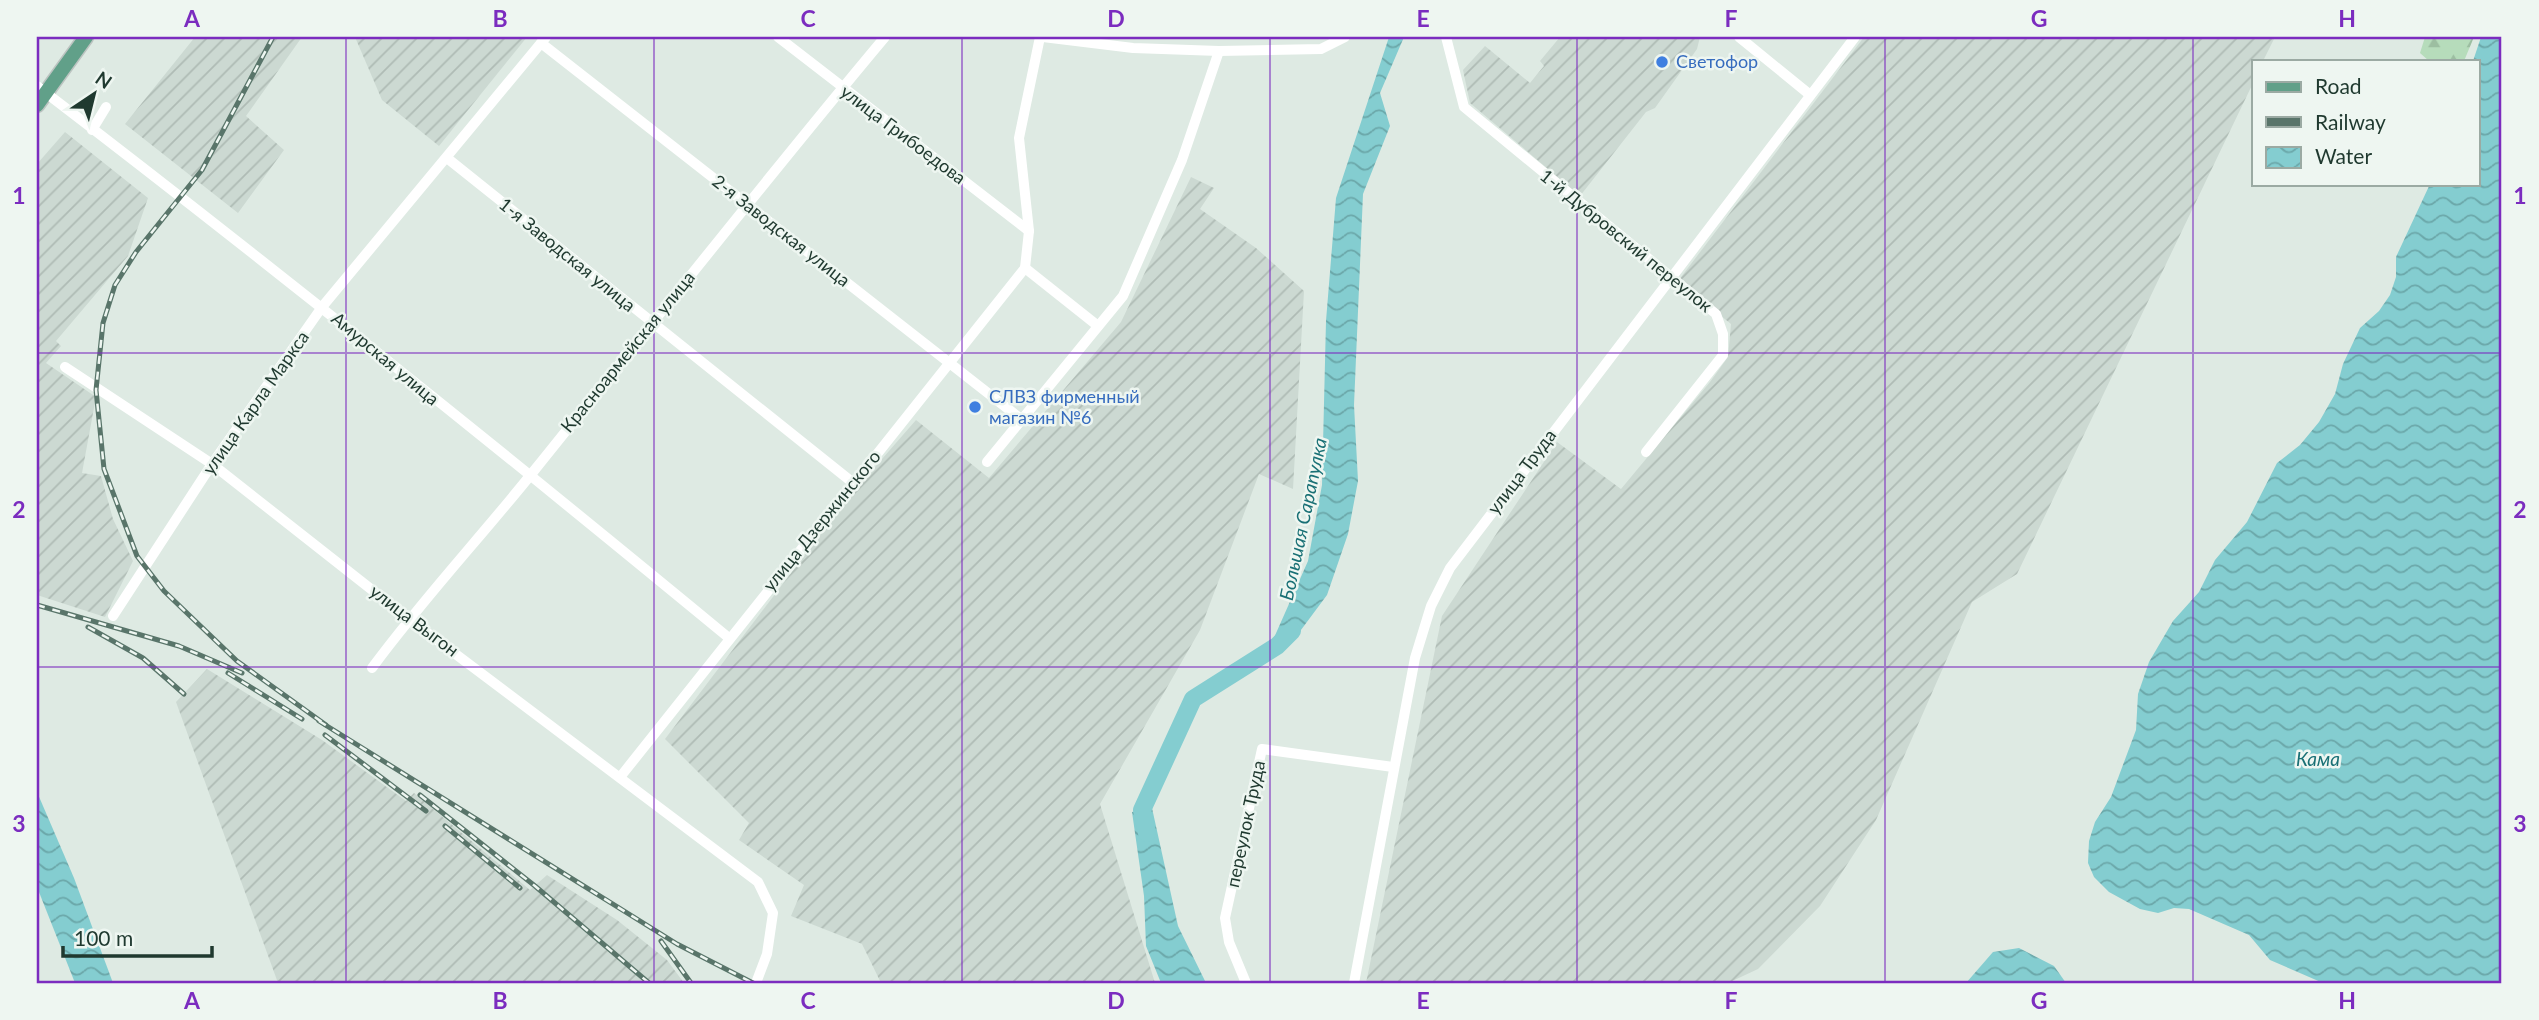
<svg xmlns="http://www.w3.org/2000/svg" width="2539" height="1020" font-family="Lato,sans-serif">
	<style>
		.industrial { fill: url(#industrial-furrows) }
		.forest { fill: url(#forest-firs) }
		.water { fill: url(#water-waves) }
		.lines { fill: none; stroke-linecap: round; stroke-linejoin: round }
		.river { stroke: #84cdd0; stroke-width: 18 }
		.major-casing { stroke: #bcc4c1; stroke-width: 17 }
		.minor { stroke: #fff; stroke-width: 10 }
		.major { stroke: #61a089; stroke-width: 14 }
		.rail-casing { stroke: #59756a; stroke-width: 5 }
		.rail { stroke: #eef6f1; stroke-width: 2.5; stroke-dasharray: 8; stroke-linecap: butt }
		.grid { fill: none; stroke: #7b2cbf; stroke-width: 2; stroke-opacity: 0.55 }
		.shop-dot { fill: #3f7fe0; stroke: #eef6f1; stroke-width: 2.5 }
		.labels { text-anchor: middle; stroke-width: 5; stroke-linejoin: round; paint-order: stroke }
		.shop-label { font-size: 18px; fill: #366cbe; stroke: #eef6f1; text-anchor: start }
		.street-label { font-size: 18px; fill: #1f392f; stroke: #eef6f1 }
		.water-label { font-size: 19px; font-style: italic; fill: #197075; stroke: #eef6f1 }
		.neatline { fill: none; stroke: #7b2cbf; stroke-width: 2.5 }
		.grid-label { font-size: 23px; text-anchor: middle; font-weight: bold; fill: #7b2cbf }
	</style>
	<defs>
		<pattern id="industrial-furrows" width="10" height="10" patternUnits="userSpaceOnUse" patternTransform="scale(1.75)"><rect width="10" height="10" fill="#ccd9d2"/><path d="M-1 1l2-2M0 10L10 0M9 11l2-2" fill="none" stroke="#afbbb5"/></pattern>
		<pattern id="forest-firs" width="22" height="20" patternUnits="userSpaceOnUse" patternTransform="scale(1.75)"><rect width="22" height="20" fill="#b6dcbb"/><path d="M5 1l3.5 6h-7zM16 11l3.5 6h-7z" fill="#9cbea1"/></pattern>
		<pattern id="water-waves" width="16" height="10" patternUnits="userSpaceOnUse" patternTransform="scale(1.75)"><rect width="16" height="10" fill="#84cdd0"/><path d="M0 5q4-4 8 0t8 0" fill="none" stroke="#6ba7a9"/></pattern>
	</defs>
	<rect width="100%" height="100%" fill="#deeae3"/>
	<g class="industrial">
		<polygon points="195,37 302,37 246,116 284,150 238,213 125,124"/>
		<polygon points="355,37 527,37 439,146 382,100"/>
		<polygon points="1560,37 1700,37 1697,49 1655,108 1646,112 1580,196 1470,103 1463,70 1485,46 1530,83 1544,66 1540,61"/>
		<polygon points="1864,37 2275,37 2263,61 2254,61 2254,81 2017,574 1972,602 1876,820 1820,906 1758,969 1728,983 1366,983 1442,616 1557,442 1621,489 1710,382 1728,357 1731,324 1678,281"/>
		<polygon points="65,132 148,198 128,256 56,341 61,346 46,363 96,397 82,473 101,476 113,519 133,561 105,617 37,595 37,164"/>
		<polygon points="1191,177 1214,188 1200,209 1256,248 1304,291 1293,489 1259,474 1200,630 1100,804 1155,983 881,983 862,944 791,916 804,885 739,840 749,823 665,739 848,498 916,420 989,478 1121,322"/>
		<polygon points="207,669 322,740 406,801 414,793 530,890 547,875 617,920 667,960 684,983 278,983 176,702"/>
	</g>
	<polygon class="forest" points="2425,37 2474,37 2464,61 2429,61 2420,53"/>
	<g class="water">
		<polygon points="1389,37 1404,37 1380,93 1390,126 1363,194 1354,405 1358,481 1348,534 1327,595 1298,634 1278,649 1273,640 1308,561 1322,485 1326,321 1336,198"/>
		<polygon points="2481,37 2502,37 2502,983 2323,983 2270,960 2249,935 2189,909 2174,908 2158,913 2140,909 2109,892 2094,877 2088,863 2089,841 2095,822 2111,797 2136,730 2138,694 2149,662 2173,621 2199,592 2215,560 2247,522 2277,463 2300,445 2319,422 2335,394 2343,364 2360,328 2379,311 2390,295 2396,277 2396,257 2430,184 2478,184 2478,61 2473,61"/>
		<polygon points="37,792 74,878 113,983 75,983 37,887"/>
		<polygon points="1152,808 1178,926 1206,983 1161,983 1146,946 1144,896 1132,812"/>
		<polygon points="2019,948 2054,966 2066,983 1966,983 1993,952"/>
	</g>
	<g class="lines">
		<polyline class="river" points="1147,833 1142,810 1193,699 1277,646 1292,631"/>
		<defs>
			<polyline id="major" points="37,105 86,37"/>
		</defs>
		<use href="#major" class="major-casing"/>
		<g class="minor">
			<polyline points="778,37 1029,231"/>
			<polyline points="1043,37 1133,48 1219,51 1321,49 1345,37"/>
			<polyline points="1446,37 1464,107 1716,314 1723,334 1723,355 1646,452"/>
			<polyline points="1739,37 1809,94"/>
			<polyline points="541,43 1021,419"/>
			<path d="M37,86c234,179 464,364 692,552"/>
			<polyline points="92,130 106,107"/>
			<polyline points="447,158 852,482"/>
			<polyline points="1025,268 1029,231 1019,138 1040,37"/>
			<polyline points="1025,268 1098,326"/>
			<polyline points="65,367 212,464 409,619 758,882 773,913 767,954 756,983"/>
			<polyline points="987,462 1123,296 1182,160 1219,51"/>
			<polyline points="113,616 212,464 322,307 546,37"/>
			<path d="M372,668c50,-68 108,-130 161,-196 117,-145 232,-292 352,-435"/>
			<polyline points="621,776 1025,268"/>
			<polyline points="1246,983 1229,942 1225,918 1262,749 1393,767"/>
			<polyline points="1354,983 1415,658 1431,606 1450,568 1855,37"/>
		</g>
		<use href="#major" class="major"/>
		<defs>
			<g id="rail">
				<polyline points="273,37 202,170 136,252 115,285 103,323 96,390 104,469 137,556 164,591 237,661 326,725"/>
				<polyline points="37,605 179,646 242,673"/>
				<polyline points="88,627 143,658 184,694"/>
				<polyline points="228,673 302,719"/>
				<polyline points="319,721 677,944 753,983"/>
				<polyline points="325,735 426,811"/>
				<polyline points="420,795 535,886 649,983"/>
				<polyline points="445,826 520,888"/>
				<polyline points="661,941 691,983"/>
			</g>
		</defs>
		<use href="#rail" class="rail-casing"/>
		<use href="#rail" class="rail"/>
	</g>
	<path class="grid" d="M346,37v946M654,37v946M962,37v946M1270,37v946M1577,37v946M1885,37v946M2193,37v946M37,353h2465M37,667h2465"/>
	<g class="shop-dot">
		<circle cx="1662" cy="62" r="7"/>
		<circle cx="975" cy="407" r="7"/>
	</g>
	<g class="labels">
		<g class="shop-label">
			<text x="1676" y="68">Светофор</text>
			<text x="989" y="403">СЛВЗ фирменный<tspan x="989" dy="21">магазин №6</tspan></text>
		</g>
		<g class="street-label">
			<text transform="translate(903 135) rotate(37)" y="6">улица Грибоедова</text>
			<text transform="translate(781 231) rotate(38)" y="6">2-я Заводская улица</text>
			<text transform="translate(1626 241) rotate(39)" y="6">1-й Дубровский переулок</text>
			<text transform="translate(567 255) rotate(39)" y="6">1-я Заводская улица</text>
			<text transform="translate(628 352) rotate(-51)" y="6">Красноармейская улица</text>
			<text transform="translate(385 359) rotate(40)" y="6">Амурская улица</text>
			<text transform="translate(256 403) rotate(-55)" y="6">улица Карла Маркса</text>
			<text transform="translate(1522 472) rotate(-53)" y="6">улица Труда</text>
			<text transform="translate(822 521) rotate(-51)" y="6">улица Дзержинского</text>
			<text transform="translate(414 621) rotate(37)" y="6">улица Выгон</text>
			<text transform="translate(1246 824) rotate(-78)" y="6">переулок Труда</text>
		</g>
		<g class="water-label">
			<text transform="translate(1303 519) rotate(-78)" y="7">Большая Сарапулка</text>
			<text x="2318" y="766">Кама</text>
		</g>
	</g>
	<rect width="2539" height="1020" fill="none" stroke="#eef6f1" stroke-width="77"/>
	<rect x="2252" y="60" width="228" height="126" fill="#eef6f1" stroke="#9baaa3" stroke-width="2"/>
	<rect x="2266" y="82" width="35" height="10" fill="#61a089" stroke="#9baaa3" stroke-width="2"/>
	<text x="2315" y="94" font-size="21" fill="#1f392f">Road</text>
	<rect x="2266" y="117" width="35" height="10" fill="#59756a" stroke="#9baaa3" stroke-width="2"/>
	<text x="2315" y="130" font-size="21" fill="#1f392f">Railway</text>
	<rect x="2266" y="147" width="35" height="21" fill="url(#water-waves)" stroke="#9baaa3" stroke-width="2"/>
	<text x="2315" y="164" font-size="21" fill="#1f392f">Water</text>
	<g transform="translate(94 94) rotate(35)" stroke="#eef6f1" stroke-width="5" paint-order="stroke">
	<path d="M0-5L12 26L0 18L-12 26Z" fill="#1f392f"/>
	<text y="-10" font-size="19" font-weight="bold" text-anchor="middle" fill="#1f392f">N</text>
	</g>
	<path d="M63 946v10h149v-10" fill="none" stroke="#1f392f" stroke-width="3.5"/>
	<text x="74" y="946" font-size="21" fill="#1f392f" stroke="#eef6f1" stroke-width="5" paint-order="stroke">100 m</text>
	<rect x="38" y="38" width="2462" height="944" class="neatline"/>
	<g class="grid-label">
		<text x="192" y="27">A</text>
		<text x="500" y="27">B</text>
		<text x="808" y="27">C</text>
		<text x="1116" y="27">D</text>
		<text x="1423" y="27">E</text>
		<text x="1731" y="27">F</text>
		<text x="2039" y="27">G</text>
		<text x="2347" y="27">H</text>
		<text x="19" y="204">1</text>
		<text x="2520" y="204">1</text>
		<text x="19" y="518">2</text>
		<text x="2520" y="518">2</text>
		<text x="19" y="832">3</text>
		<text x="2520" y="832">3</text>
		<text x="192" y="1009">A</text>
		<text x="500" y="1009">B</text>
		<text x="808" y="1009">C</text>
		<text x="1116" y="1009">D</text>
		<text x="1423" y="1009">E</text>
		<text x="1731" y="1009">F</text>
		<text x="2039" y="1009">G</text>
		<text x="2347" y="1009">H</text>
	</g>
</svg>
